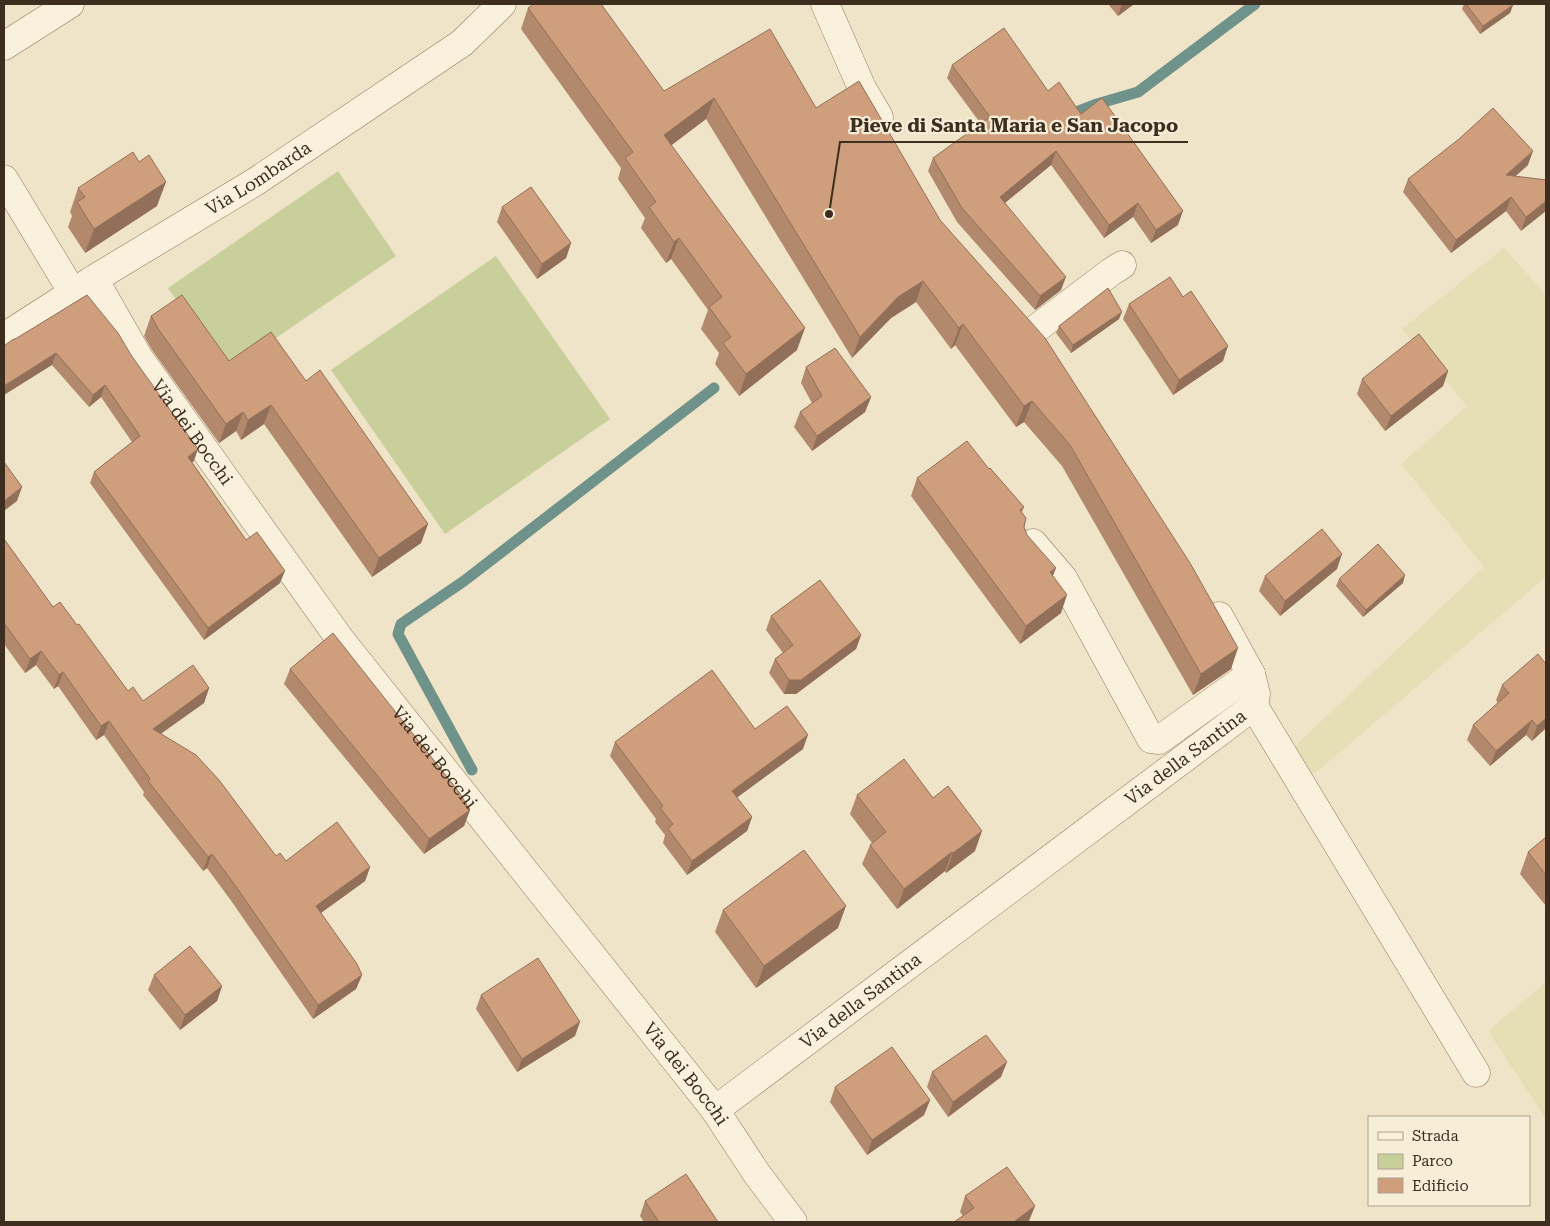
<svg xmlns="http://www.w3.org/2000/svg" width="1550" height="1226" font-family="'Roboto Serif',serif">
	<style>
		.farmland { fill: #e6deb5 }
		.green { fill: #c9cf9b }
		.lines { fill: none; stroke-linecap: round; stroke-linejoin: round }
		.stream { stroke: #6f938a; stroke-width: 11 }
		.minor-casing { stroke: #8d765c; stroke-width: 29 }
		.minor { stroke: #faf1dc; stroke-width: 28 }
		.wall { fill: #b2896c }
		.shaded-wall { fill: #916f58 }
		.building { fill: #cf9f7d; stroke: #916f58 }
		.labels { text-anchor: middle; stroke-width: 4.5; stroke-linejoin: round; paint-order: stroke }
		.street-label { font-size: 18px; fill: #3d2e20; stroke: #f7eed8 }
		.leader { fill: none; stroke: #3d2e20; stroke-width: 2 }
		.callout-dot { fill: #3d2e20; stroke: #f7eed8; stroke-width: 2 }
		.callout-label { font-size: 19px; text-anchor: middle; font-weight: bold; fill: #3d2e20; stroke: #f7eed8; stroke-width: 4.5; stroke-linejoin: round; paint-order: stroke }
	</style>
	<rect width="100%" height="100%" fill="#f0e4c8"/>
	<g class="farmland">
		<polygon points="1504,248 1546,295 1546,577 1313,775 1295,746 1484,567 1401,464 1467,406 1402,329"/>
		<polygon points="1546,982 1546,1119 1488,1031"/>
	</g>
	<g class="green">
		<polygon points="338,171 396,256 226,372 168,288"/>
		<polygon points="496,256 610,419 445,534 331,370"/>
	</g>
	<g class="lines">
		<g class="stream">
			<polyline points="1068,120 1079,111 1097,104 1138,92 1255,4"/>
			<polyline points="472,770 398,634 401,624 464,581 714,388"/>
		</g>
		<defs>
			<g id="minor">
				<polyline points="825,4 862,88 879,117"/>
				<polyline points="4,46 70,4"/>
				<polyline points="4,179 73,293"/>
				<path id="s1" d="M94,279l45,79 201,281 375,471 42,64 36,48"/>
				<polyline points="1033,331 1111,272 1122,265"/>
				<path id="s2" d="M4,337l90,-58 161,-97 207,-139 40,-39"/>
				<polyline points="1033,543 1063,578 1151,739 1159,740 1251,674"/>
				<polyline points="1254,706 1476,1073"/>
				<path id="s3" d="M715,1110l539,-404 2,-12 -5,-20 -32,-58"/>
			</g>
		</defs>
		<use href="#minor" class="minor-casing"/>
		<use href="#minor" class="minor"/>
	</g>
	<g class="wall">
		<polygon points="1108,4 1134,4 1118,16"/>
		<polygon points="1464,4 1512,4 1513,5 1510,13 1480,34 1462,9"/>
		<polygon points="528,8 664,91 816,108 940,220 1231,669 1193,695 1062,466 1024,422 1016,427 955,345 951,349 916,302 891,318 852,358 706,119 671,145 797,350 739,396 715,364 719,353 701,329 708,310 671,259 666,263 641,228 645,218 618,179 621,168 521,29"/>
		<polygon points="952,65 1048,91 1081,114 1178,225 1151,243 1133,217 1104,238 1051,165 1005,203 1061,290 1035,310 957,222 928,171 933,158 981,124 947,78"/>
		<polygon points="1528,165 1515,176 1546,180 1521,231 1506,211 1451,253 1403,192 1408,179"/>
		<polygon points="78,188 157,206 85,253 68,227 72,216 70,212"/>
		<polygon points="502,207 571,243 566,258 537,279 497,222"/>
		<polygon points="87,295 194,461 192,462 246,540 280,583 204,640 90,483 94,472 132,442 101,397 89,407 52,365 17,338"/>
		<polygon points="1183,297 1223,361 1173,395 1123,319 1129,304"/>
		<polygon points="151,316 229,361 306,381 428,524 421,543 372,577 264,424 241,440 236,431 219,443 152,350 144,336"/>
		<polygon points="1119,319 1071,353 1056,333 1059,326"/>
		<polygon points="806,367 871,397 865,412 812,451 794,427 800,412 812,403 801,383"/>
		<polygon points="1448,371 1443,386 1385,431 1357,394 1362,379"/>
		<polygon points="989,469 1024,507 1022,512 1024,527 1027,535 1053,576 1061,613 1020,644 911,496 917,478"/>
		<polygon points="4,539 53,607 77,625 128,691 143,701 209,688 204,703 161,733 276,856 286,861 370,867 365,881 321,913 362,975 356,989 313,1019 232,902 207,868 203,871 143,795 144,792 104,735 96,740 58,686 54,689 36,665 25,673 4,644"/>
		<polygon points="1337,569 1280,616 1259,591 1265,576"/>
		<polygon points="1339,579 1403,583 1363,617 1336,586"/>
		<polygon points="771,616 861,635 856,649 796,694 784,694 769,673 775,659 783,653 766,630"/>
		<polygon points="290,669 470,810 464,826 424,854 284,684"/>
		<polygon points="1502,685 1546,728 1532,741 1526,735 1490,766 1467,740 1473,725 1498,703 1496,700"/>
		<polygon points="755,729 803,749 737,797 752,817 747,831 687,875 663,843 665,835 655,822 656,819 610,756 615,742"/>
		<polygon points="857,795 933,798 975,851 946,873 945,871 897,909 862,864 870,845 872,843 850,814"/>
		<polygon points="1546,837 1546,906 1520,874 1528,852"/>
		<polygon points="723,910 838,928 756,988 715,932"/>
		<polygon points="154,975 222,986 217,1001 180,1030 148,990"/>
		<polygon points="481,995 575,1036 517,1072 476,1009"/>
		<polygon points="932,1072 1001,1077 948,1117 927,1087"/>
		<polygon points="835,1087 930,1100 924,1115 867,1155 830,1102"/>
		<polygon points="965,1196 1029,1221 1028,1222 954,1222 963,1216 960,1212"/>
		<polygon points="645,1201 718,1222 644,1222 640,1216"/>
	</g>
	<g class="shaded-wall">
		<polygon points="1122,4 1134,4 1118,16"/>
		<polygon points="1513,5 1510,13 1480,34 1483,26"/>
		<polygon points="714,98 706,119 656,157 664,135"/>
		<polygon points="1056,151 1051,165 995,211 1000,197"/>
		<polygon points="1533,151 1528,165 1501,189 1506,175"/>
		<polygon points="166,182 157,206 85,253 94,229"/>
		<polygon points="1511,197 1506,211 1451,253 1456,240"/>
		<polygon points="1546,201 1546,211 1521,231 1526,217"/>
		<polygon points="1138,203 1133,217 1104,238 1109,225"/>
		<polygon points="1183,211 1178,225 1151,243 1156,230"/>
		<polygon points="679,238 671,259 666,263 674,242"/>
		<polygon points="571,243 566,258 537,279 542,264"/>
		<polygon points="1066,277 1061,290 1035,310 1040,296"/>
		<polygon points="923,281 916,302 891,318 852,358 860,337 898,297"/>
		<polygon points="1122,312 1119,319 1071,353 1073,345"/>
		<polygon points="963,324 955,345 951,349 959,328"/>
		<polygon points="805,328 797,350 739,396 746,374"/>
		<polygon points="1228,346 1223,361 1173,395 1179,380"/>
		<polygon points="56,353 52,365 4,395 4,386"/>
		<polygon points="1448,371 1443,386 1385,431 1391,416"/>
		<polygon points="105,385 101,397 89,407 93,395"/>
		<polygon points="871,397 865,412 812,451 817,436"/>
		<polygon points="1032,401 1024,422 1016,427 1024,406"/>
		<polygon points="271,405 264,424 241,440 248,420"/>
		<polygon points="243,412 236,431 219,443 226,424"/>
		<polygon points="198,449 194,461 184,468 188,457"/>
		<polygon points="22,487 17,501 4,511 4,501"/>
		<polygon points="428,524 421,543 372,577 379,558"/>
		<polygon points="1342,554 1337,569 1280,616 1285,601"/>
		<polygon points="1056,568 1049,586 1050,572"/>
		<polygon points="285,571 280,583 204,640 208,628"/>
		<polygon points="1405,575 1403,583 1363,617 1366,610"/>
		<polygon points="1067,595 1061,613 1020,644 1026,626"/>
		<polygon points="861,635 856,649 796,694 784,694 789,680"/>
		<polygon points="1238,648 1231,669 1193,695 1201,674"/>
		<polygon points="41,651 36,665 25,673 30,659"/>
		<polygon points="63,672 58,686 54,689 59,675"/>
		<polygon points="209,688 204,703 148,743 153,729"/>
		<polygon points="1546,718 1546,728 1532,741 1537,726"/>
		<polygon points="1532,720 1526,735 1490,766 1496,751"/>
		<polygon points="109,721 104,735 96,740 101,726"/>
		<polygon points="808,735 803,749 727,805 732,791"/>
		<polygon points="470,810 464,826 424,854 429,839"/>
		<polygon points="752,817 747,831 687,875 692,861"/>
		<polygon points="982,831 975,851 946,873 953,853"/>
		<polygon points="952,852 945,871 897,909 904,889"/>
		<polygon points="212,854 207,868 203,871 208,857"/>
		<polygon points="370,867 365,881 311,920 316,906"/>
		<polygon points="846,906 838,928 756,988 764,966"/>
		<polygon points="362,975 356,989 313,1019 318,1005"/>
		<polygon points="222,986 217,1001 180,1030 185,1015"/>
		<polygon points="580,1022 575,1036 517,1072 522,1059"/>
		<polygon points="1007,1062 1001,1077 948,1117 953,1102"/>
		<polygon points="930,1100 924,1115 867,1155 872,1140"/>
		<polygon points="1035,1206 1029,1221 1028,1222 1014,1222 1015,1221"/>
	</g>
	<g class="building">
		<polygon points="534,4 601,4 664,91 770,29 816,108 859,81 940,220 1045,338 1190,563 1238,648 1201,674 1070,445 1032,401 1024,406 963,324 959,328 923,281 898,297 860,337 714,98 664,135 805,328 746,374 723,343 731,337 709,307 722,297 679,238 674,242 649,207 656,202 625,158 633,152 528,8"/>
		<polygon points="1466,4 1512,4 1513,5 1483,26"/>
		<polygon points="1004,28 1048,91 1059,82 1081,114 1102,98 1183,211 1156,230 1138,203 1109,225 1056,151 1000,197 1066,277 1040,296 962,208 933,158 990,117 952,65"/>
		<polygon points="1493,108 1533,151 1506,175 1546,180 1546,201 1526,217 1511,197 1456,240 1408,179 1459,139"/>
		<polygon points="133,152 139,162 149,155 166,182 94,229 77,202 85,197 78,188"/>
		<polygon points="531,187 571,243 542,264 502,207"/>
		<polygon points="1170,277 1183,297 1191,291 1228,346 1179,380 1129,304"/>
		<polygon points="1108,288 1122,312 1073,345 1059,326"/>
		<polygon points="87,295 118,333 131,355 198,449 188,457 246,540 257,532 285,571 208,628 94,472 140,436 105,385 93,395 56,353 4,386 4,346 12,340 17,338"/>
		<polygon points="182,295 229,361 271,332 306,381 320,370 428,524 379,558 271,405 248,420 243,412 226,424 159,330 151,316"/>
		<polygon points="1419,334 1448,371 1391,416 1362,379"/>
		<polygon points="835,348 871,397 817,436 800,412 822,396 806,367"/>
		<polygon points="967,441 989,469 990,468 1024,507 1020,510 1026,518 1024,527 1027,535 1056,568 1050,572 1067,595 1026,626 917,478"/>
		<polygon points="4,462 22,487 4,501"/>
		<polygon points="1322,529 1342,554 1285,601 1265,576"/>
		<polygon points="4,539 53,607 60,602 77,625 79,624 128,691 133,687 143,701 193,665 209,688 153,729 196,755 219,780 276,856 280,853 286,861 337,822 370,867 316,906 357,964 362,975 318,1005 237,888 212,854 208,857 148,781 150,779 109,721 101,726 63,672 59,675 41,651 30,659 4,623"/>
		<polygon points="1378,544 1405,575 1366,610 1339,579"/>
		<polygon points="820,580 861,635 801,680 789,680 775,659 793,645 771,616"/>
		<polygon points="333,633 459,792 470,810 429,839 290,669"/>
		<polygon points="1538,654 1546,664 1546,718 1537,726 1532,720 1496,751 1473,725 1509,693 1502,685"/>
		<polygon points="712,670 755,729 787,706 808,735 732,791 752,817 692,861 668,829 673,824 660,808 663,806 615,742"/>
		<polygon points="904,759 933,798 948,786 982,831 953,853 952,852 904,889 870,845 886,832 857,795"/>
		<polygon points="1546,837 1546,875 1528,852"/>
		<polygon points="804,850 846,906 764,966 723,910"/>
		<polygon points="190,946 222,986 185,1015 154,975"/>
		<polygon points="538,958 580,1022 522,1059 481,995"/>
		<polygon points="986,1035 1007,1062 953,1102 932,1072"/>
		<polygon points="892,1047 930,1100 872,1140 835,1087"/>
		<polygon points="1007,1167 1035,1206 1015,1221 1016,1222 954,1222 974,1208 965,1196"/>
		<polygon points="686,1174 718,1222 659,1222 645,1201"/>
	</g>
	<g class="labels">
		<g class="street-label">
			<text dy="6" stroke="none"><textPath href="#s2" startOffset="300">Via Lombarda</textPath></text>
			<text dy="6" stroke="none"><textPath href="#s1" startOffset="182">Via dei Bocchi</textPath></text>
			<text dy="6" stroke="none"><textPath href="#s1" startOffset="588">Via dei Bocchi</textPath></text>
			<text dy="6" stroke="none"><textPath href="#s3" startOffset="588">Via della Santina</textPath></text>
			<text dy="6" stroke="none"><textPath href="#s3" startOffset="182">Via della Santina</textPath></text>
			<text dy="6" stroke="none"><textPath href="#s1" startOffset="992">Via dei Bocchi</textPath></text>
		</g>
	</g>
	<path class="leader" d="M829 214L840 142H1188"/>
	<circle class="callout-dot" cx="829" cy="214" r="5"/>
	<g class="callout-label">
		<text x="1014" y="132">Pieve di Santa Maria e San Jacopo</text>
	</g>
	<rect width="1550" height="1226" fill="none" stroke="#3d2e20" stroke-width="10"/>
	<rect x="1368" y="1116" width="162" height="90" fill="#f7eed8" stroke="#ada18e"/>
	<rect x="1378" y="1132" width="25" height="8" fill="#faf1dc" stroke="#ada18e"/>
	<text x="1412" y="1141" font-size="15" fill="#3d2e20">Strada</text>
	<rect x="1378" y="1154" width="25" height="15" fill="#c9cf9b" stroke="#ada18e"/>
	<text x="1412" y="1166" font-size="15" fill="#3d2e20">Parco</text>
	<rect x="1378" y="1178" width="25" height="15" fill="#cf9f7d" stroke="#ada18e"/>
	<text x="1412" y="1191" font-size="15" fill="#3d2e20">Edificio</text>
</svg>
